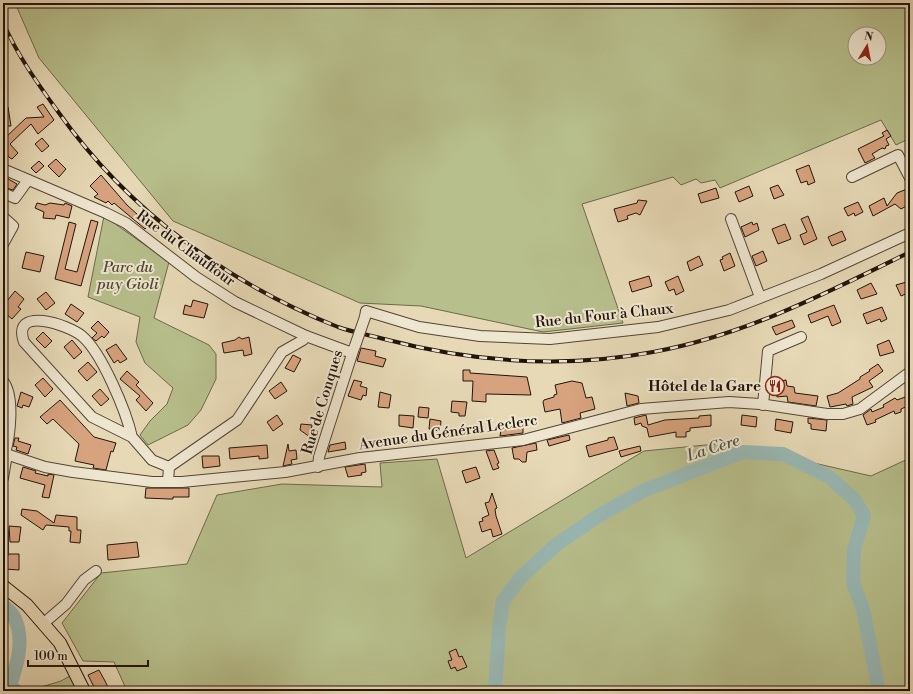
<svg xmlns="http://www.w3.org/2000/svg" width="913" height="694" font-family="'Libre Bodoni',serif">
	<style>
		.green { fill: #b7bf8c; stroke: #6c6a4c; fill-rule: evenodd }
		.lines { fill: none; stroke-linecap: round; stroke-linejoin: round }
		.river { stroke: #99b9b6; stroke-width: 14 }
		.building { fill: #d7a37e; stroke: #22140b }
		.minor-casing { stroke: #534536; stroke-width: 12 }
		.major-casing { stroke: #22140b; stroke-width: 14 }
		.minor { stroke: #efe6d0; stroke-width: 10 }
		.major { stroke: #e7d9b6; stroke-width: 12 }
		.rail-casing { stroke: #22140b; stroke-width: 4 }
		.rail { stroke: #efe6d0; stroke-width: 2.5; stroke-dasharray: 8; stroke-linecap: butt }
		.minor-bridge-casing { stroke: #534536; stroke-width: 12; stroke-linecap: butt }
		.minor-bridge { stroke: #efe6d0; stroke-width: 10 }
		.labels { text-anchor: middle; stroke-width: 4; stroke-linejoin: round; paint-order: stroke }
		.street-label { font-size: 15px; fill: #22140b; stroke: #efe6d0 }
		.park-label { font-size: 15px; font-style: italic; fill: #4f4732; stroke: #efe6d0 }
		.poi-label { font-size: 15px; font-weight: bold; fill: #22140b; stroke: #efe6d0; text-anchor: end }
		.water-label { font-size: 16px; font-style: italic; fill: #4c4e47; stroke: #efe6d0 }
	</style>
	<rect width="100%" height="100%" fill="#e7d9b6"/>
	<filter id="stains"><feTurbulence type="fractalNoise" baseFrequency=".005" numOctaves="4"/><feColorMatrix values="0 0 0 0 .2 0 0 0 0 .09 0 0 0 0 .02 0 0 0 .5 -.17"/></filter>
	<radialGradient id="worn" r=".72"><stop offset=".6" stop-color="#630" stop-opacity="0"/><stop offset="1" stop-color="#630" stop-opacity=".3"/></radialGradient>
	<g class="green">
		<path d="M15,3h895v135l-14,7 -15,-25 -161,68 -5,-8 -14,3 -5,-4 -15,6 -8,-8 -91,27 41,119 -80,9 -122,-26 -61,-3 -187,-82 -134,-163zM855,34h24v24h-24z"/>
		<polygon points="104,216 169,262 154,318 209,345 216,354 216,379 201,410 188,425 148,445 140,435 150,421 167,404 173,388 145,363 136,342 140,317 88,297"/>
		<polygon points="726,443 871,476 910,458 910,691 127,691 114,662 83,661 62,623 101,573 187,564 217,495 282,484 382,487 380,463 437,459 466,558 644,451"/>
		<polygon points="3,676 28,691 61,681 70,676 77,691 3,691"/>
	</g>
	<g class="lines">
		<g class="river">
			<path d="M3,605c3,4 9,7 11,12 12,23 2,52 -6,74"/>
			<polyline points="495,691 499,628 503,601 520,578 556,545 598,516 645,490 743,452 783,454 829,477 855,500 864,516 854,549 853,583 863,609 879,691"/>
		</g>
	</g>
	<g class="building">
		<polygon points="43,104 54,120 38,134 31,124 10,144 18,153 12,159 10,158 3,150 3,136 5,138 26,118 44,117 37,107"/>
		<polygon points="3,107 8,107 11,126 3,126"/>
		<polygon points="887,130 891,136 886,139 889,145 886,146 885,149 882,148 872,154 875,158 865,163 858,149 884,136 882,133"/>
		<polygon points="42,138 49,146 42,152 35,144"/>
		<polygon points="56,159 66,169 59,177 48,166"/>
		<polygon points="39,161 44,166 36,173 31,168"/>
		<polygon points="809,165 815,182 808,185 807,181 801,183 796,170"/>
		<polygon points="101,175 127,205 149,225 145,229 114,203 112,205 108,201 106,203 94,197 98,194 90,186"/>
		<polygon points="3,176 17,184 13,190 3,187"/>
		<polygon points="778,185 784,195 774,199 770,188"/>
		<polygon points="749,186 753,196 739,202 735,192"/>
		<polygon points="716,188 719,198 701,203 698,194"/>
		<polygon points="907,189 910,194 910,204 901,209 895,204 873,216 869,206 884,198 887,206 897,193"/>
		<polygon points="638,200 647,201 640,215 636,213 627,216 628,219 618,222 614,209 637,203"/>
		<polygon points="858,202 863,212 855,216 854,213 848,216 844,208"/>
		<polygon points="37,203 45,205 50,203 64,205 65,203 72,206 69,218 56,215 55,219 43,218 44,212 35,208"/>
		<polygon points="808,216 817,239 804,245 800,235 807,232 801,219"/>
		<polygon points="91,220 98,222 81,286 55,279 69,222 76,224 65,269 77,272"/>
		<polygon points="752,222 753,225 757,223 759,230 745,237 741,227"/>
		<polygon points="785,224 791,239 778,244 772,229"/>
		<polygon points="842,231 846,240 832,246 828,237"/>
		<polygon points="763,251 767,261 756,266 752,256"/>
		<polygon points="26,252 44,256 40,272 22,268"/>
		<polygon points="730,253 735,266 724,271 720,260 723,259 722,257"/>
		<polygon points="699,256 703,265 690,271 687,262"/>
		<polygon points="649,276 652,286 632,292 629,282"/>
		<polygon points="678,276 684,291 676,295 674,289 669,291 665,282"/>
		<polygon points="910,281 910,292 901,296 896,285"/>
		<polygon points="871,283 877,294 861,299 857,290"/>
		<polygon points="15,291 24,299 18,307 21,309 12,319 3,311 3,306"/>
		<polygon points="46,292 55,303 46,310 37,299"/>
		<polygon points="193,300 208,304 204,318 183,314 185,305 191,307"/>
		<polygon points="71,304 84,313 77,322 65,314"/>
		<polygon points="834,305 841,322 832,326 828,316 811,323 808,315"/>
		<polygon points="882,307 887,319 881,322 880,319 867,324 863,314"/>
		<polygon points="792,320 795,327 776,335 772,327"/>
		<polygon points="98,321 109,332 104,338 102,336 96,341 92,338 97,333 91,328"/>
		<polygon points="43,332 52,341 45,348 36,339"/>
		<polygon points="239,337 242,339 249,337 252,354 244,356 243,350 224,353 222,343 235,340"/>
		<polygon points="72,340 82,352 74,359 64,347"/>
		<polygon points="889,340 894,352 880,356 877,345"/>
		<polygon points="116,344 127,359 120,363 118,360 114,363 106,350"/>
		<polygon points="361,348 376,351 375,356 386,359 383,367 357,361"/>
		<polygon points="293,355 301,359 294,372 285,368"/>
		<polygon points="88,362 97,372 87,381 78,371"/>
		<polygon points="878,364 883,371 869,381 873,387 852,397 853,404 847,406 846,404 830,407 827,396 838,393 860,379 860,377 870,371 869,370"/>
		<polygon points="463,370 470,370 470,373 527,377 531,395 486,394 486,402 472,401 473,381 463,381"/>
		<polygon points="127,371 139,382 136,385 153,403 146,411 136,400 140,396 120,379"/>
		<polygon points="43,378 53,389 45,397 35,385"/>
		<polygon points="354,380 362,382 360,386 367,388 366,396 363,395 361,400 348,396"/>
		<polygon points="786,380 787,386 794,387 795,393 818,396 816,406 788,402 787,396 777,397 775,382"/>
		<polygon points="572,381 582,383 586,398 592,397 595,409 580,413 581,418 562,423 560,409 545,412 543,402 544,400 554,397 554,395 557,394 555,385"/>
		<polygon points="281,382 287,391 275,399 269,391"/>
		<polygon points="100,389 109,399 101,406 92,396"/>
		<polygon points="21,392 33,397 29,407 23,405 22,408 17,406"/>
		<polygon points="380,392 391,395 389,408 378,407"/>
		<polygon points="625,393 638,396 639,403 627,406"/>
		<polygon points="908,396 910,405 901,409 901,412 895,414 894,411 875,420 876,422 867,425 863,415 871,409 872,412 884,407 883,405 895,398 897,400"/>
		<polygon points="60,400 94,437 116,443 113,452 111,451 106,470 93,468 94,465 75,461 79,444 53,419 47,424 40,417"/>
		<polygon points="452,401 467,402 465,416 459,416 459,413 451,412"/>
		<polygon points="419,407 429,408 428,418 418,417"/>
		<polygon points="277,415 283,424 273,431 267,422"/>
		<polygon points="399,415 414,416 413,428 399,426"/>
		<polygon points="646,415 648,425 665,420 699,418 699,416 711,415 711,426 690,428 690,431 686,432 686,437 676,437 676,432 649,437 647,428 642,426 641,423 635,425 634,418"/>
		<polygon points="742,415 757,417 756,427 741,425"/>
		<polygon points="808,418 827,420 826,431 811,429 811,424 808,423"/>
		<polygon points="430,419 441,421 440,431 429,429"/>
		<polygon points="776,419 793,422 791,433 775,430"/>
		<polygon points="301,424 312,425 310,437 300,430"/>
		<polygon points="523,428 523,433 500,436 501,430"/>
		<polygon points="569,435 570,440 549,446 547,440"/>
		<polygon points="614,437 618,449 589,457 586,446 608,440 608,438"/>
		<polygon points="15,438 19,438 18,441 31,445 28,454 16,450 17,447 13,446"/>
		<polygon points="345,442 346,449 328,452 330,445"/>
		<polygon points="536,443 537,450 527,452 526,462 522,462 519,459 514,459 512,448"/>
		<polygon points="288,444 289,451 296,450 297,459 291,460 292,464 283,466"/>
		<polygon points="267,445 268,458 259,459 259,456 230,459 229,448"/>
		<polygon points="640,446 641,451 621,457 619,451"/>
		<polygon points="494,450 499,463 497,464 499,468 493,470 486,451"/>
		<polygon points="202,456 219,456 220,466 203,468"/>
		<polygon points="365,464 366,472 361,473 362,475 348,477 345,467"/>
		<polygon points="23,467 36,471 35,473 48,476 48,474 54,475 49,498 42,497 45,485 20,478"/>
		<polygon points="476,467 480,478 466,483 462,471"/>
		<polygon points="146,488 189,488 189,497 173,497 173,499 169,499 145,498"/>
		<polygon points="492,493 497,508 495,509 496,516 502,534 493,537 491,529 482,532 479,522 483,521 482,518 489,515 485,503 489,502"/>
		<polygon points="22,509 37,511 54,523 56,515 77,517 77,530 81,530 80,543 70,542 71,531 69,531 69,527 46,525 43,530 21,515"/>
		<polygon points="9,526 21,527 19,542 10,542"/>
		<polygon points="137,542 139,557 108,560 107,545"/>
		<polygon points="9,554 19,554 19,570 5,569 5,559"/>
		<polygon points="456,649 459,657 462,656 467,667 457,671 455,667 451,669 448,661 452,660 449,652"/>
		<polygon points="99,670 105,681 110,691 96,691 88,675"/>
	</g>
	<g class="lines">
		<defs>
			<g id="minor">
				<polyline points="3,169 106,213 126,223 196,277 235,302 306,336 352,353"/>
				<polyline points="852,177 898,155 910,178"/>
				<polyline points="3,193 15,198 28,180"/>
				<polyline points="3,217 13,226 3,244"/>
				<polyline points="731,219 760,297"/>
				<polyline points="365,317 366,311 419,327 480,336 550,339 658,327 729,310 821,274 910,233"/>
				<path d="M3,381c12,15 7,55 2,72"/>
				<polyline points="763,405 768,351 801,337"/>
				<path d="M132,437c-6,-26 -30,-84 -50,-101 -13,-11 -71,-31 -58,6l68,75 40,20 20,23 17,7"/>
				<polyline points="3,453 45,467 73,472 152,482 182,482 285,472 360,458 523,440 641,409 729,402 760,404 827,414 843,414 860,409 910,372"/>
				<polyline points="318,467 319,457 354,348"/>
				<polyline points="3,478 7,454"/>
				<polyline points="168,482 169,467 237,420 282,352 303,340 306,336"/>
				<polyline points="3,531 3,553"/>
				<polyline points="44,623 66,604 84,580 96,571"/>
			</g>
			<polyline id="major" points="3,586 27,605 60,643 84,691"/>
		</defs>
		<use href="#minor" class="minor-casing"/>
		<use href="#major" class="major-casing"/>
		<use href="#minor" class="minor"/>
		<use href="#major" class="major"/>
		<defs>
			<path id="rail" d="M3,22c14,33 35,62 56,91 69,97 168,170 279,214 14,5 31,8 46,12 88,23 179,30 269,13 93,-17 173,-59 257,-100"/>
		</defs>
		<use href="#rail" class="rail-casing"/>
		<use href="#rail" class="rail"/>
		<defs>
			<polyline id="minor-bridge" points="355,346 365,317"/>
		</defs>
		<use href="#minor-bridge" class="minor-bridge-casing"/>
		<use href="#minor-bridge" class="minor-bridge"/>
	</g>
	<defs>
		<symbol id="restaurant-ring" viewBox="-11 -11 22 22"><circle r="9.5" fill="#efe6d0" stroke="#8f2418" stroke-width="1.5"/><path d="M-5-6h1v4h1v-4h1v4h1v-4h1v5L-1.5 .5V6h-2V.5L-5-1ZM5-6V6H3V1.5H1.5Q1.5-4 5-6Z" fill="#8f2418"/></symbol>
	</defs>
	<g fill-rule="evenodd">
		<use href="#restaurant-ring" x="764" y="375" width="22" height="22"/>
	</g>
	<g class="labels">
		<g class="street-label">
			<text transform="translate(186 248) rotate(36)" y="5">Rue du Chauffour</text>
			<text transform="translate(604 315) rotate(-6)" y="5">Rue du Four à Chaux</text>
			<text transform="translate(322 402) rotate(-73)" y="5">Rue de Conques</text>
			<text transform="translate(448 432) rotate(-8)" y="5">Avenue du Général Leclerc</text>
		</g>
		<g class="park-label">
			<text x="128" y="272">Parc du<tspan x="128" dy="17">puy Gioli</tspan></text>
		</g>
		<g class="poi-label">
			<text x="761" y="391">Hôtel de la Gare</text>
		</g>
		<g class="water-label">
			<text transform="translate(713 447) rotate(-18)" y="6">La Cère</text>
		</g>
	</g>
	<rect width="913" height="694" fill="none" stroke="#e7d9b6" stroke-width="16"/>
	<rect x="4" y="4" width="905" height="686" fill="none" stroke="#22140b" stroke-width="2"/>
	<rect x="8" y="8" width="897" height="678" fill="none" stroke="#22140b"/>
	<g transform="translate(867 46) rotate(10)"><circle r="19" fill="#efe6d0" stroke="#9d9281"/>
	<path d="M0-3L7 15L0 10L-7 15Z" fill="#8f2418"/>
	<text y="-6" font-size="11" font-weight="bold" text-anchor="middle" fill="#22140b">N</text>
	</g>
	<path d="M28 660v6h120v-6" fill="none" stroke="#22140b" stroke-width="2"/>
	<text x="34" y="660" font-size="12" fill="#22140b" stroke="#efe6d0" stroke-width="3" paint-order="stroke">100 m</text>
	<rect width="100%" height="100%" filter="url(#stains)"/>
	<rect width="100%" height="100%" fill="url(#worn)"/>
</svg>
